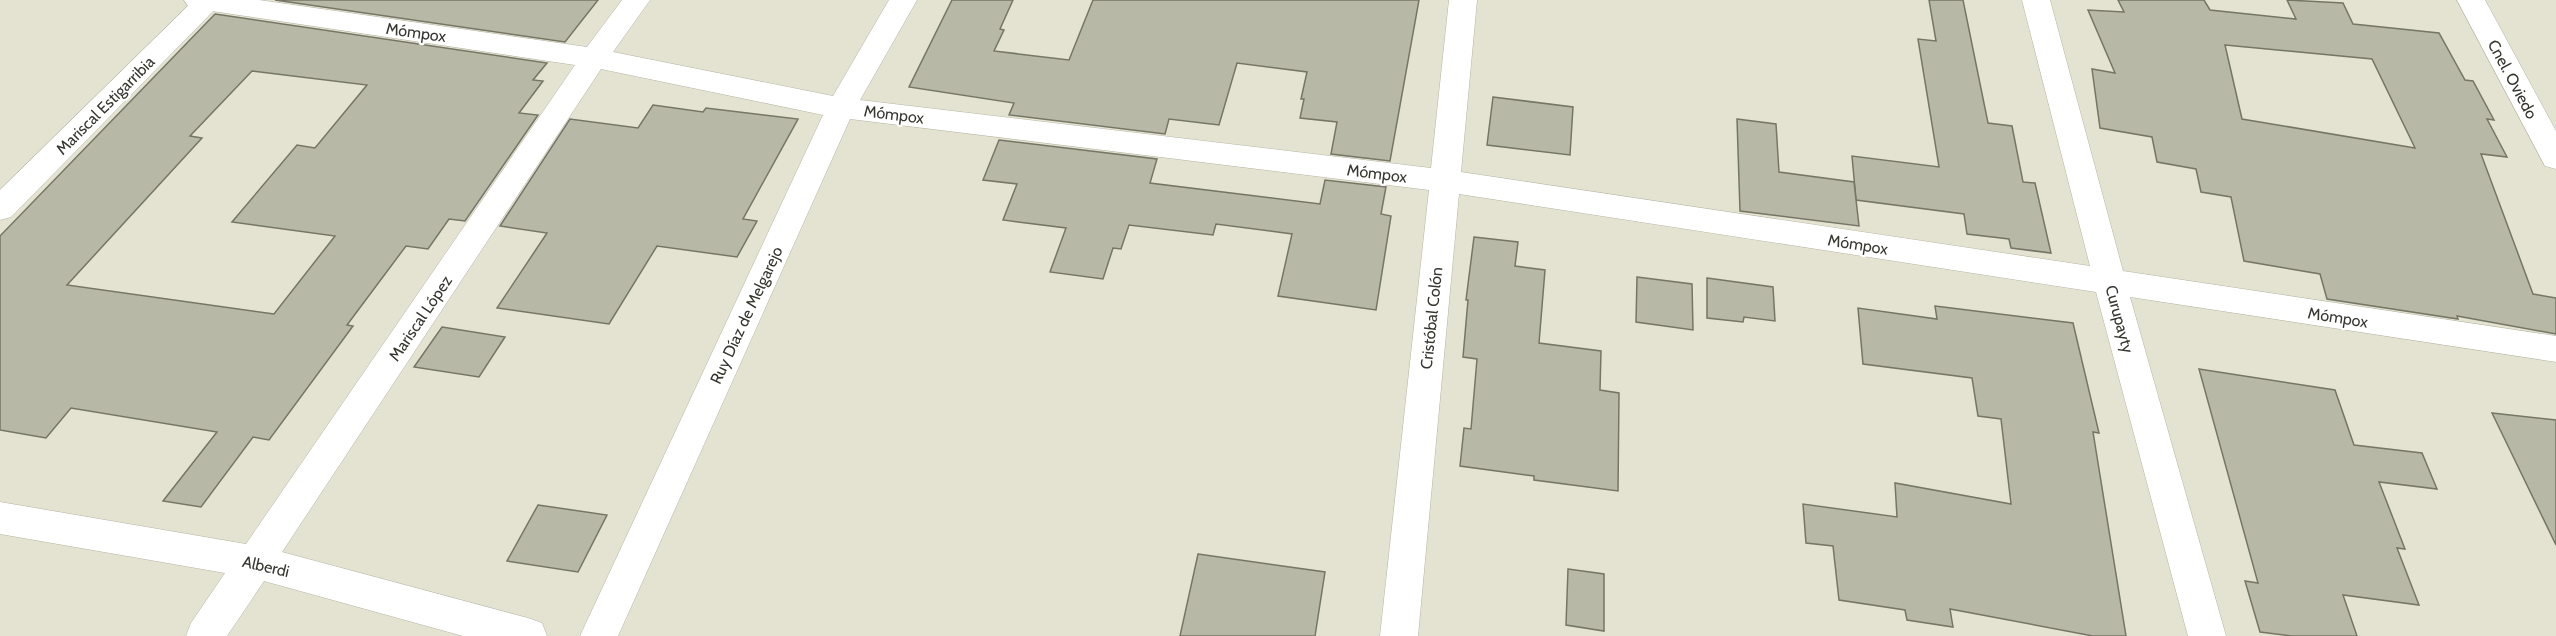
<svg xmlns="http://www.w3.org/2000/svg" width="2556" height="636" font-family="Cabin,sans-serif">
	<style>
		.building { fill: #b8b8a7; stroke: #767666; stroke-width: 1.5; fill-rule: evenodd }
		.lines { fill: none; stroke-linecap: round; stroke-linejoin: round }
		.minor-casing { stroke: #b5b5a4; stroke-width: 1 }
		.secondary-casing { stroke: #b5b5a4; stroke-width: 1 }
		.minor { fill: #fff; fill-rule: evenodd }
		.secondary { fill: #fff; fill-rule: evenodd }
		.labels { text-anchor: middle; stroke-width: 4.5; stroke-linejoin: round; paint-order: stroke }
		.street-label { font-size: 16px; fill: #36362f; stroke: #fff }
	</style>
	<rect width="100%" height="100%" fill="#e4e3d2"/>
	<g class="building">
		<polygon points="275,0 598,0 565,42"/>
		<polygon points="952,0 1013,0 1000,29 1004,30 994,51 1069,60 1093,0 1419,0 1390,161 1331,154 1337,122 1300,118 1304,99 1301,99 1307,72 1237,63 1219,125 1169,119 1165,134 1009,115 1014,103 909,87"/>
		<polygon points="1929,0 1963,0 1988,123 2012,126 2023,182 2035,183 2051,253 2011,248 2009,239 1967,234 1964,214 1856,200 1852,156 1939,167 1918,39 1936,41"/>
		<path d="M2118,0h86l6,10 86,9 -9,-19 56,3 10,21 86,9 26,47 8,1 21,39 -7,-1 20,38 -26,-3 52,140 23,4v36l-99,-18 1,3 -131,-20 -7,-25 -76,-13 -13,-64 -30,-5 -5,-23 -39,-7 -5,-25 -52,-9 -8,-59 23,4 -27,-63 36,2zM2225,45l147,14 43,89 -173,-29z"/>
		<path d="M215,14l332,49 -14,17 10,1 -24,32 19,2 -73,106 -16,-2 -21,30 -22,-3 -59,79 6,1 -84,114 -16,-3 -52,70 -38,-6 54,-69 -146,-24 -25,30 -46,-8v-194zM252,71l115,14 -52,63 -18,-3 -65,77 103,14 -61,78 -207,-29 135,-147 -12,-2z"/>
		<polygon points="1493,97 1573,107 1570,155 1487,145"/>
		<polygon points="653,105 703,112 706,108 798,119 743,219 757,221 737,257 657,246 609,324 497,308 547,233 500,226 570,119 638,128"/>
		<polygon points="1737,119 1776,124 1779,172 1854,182 1859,226 1740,211"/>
		<polygon points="999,140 1157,159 1150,183 1320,204 1325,180 1386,187 1381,214 1391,216 1376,310 1278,296 1292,234 1216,224 1213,235 1129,225 1121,249 1113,248 1103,279 1050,272 1066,228 1003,220 1017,184 983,180"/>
		<polygon points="1474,237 1518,242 1515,266 1545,270 1539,343 1601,351 1600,390 1619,393 1618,491 1534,480 1534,476 1460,466 1464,428 1471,429 1477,359 1463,357 1468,300 1466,300"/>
		<polygon points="1637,277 1692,284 1693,330 1636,322"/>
		<polygon points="1707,278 1773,287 1775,321 1744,317 1743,322 1707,318"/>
		<polygon points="1935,306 2073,323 2099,433 2093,432 2126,636 2093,636 1950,609 1953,627 1907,620 1905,610 1839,600 1833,546 1806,543 1803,504 1897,517 1895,483 2011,504 2001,419 1978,416 1972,378 1863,364 1858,308 1937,319"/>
		<polygon points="442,327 505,337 479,377 414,367"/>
		<polygon points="2199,369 2335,390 2354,445 2422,453 2437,489 2379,482 2405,549 2397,548 2419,605 2343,595 2357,636 2292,636 2260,632 2245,581 2258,583"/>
		<polygon points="2492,413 2556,420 2556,545"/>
		<polygon points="538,505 607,515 578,572 507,561"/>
		<polygon points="1198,554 1325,572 1315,636 1180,636"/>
		<polygon points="1568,569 1604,574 1604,631 1566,625"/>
	</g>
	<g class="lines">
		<defs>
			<g id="minor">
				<polygon points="184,0 259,0 587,47 622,0 650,0 613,52 833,96 889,0 917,0 860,100 1431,168 1449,0 1477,0 1461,172 2090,266 2022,0 2050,0 2123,271 2556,336 2556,362 2130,297 2226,636 2188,636 2096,292 1459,194 1418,636 1380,636 1429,190 850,119 618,636 580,636 823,115 601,69 282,552 528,618 542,623 547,636 463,636 264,581 227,636 186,636 191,623 225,573 0,534 0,502 246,544 575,65 198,9 188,6"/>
				<polygon points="2457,0 2485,0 2556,131 2556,169 2545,166"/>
			</g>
			<polygon id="secondary" points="194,0 224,0 11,217 0,220 0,190"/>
		</defs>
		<use href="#minor" class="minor-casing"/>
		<use href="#secondary" class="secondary-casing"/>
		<use href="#minor" class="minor"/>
		<use href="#secondary" class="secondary"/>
	</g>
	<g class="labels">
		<g class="street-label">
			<text transform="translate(416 32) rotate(8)" y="6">Mómpox</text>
			<text transform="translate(2513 79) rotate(62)" y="6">Cnel. Oviedo</text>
			<text transform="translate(105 105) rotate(-45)" y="6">Mariscal Estigarribia</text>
			<text transform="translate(894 114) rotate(7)" y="6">Mómpox</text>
			<text transform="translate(1377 173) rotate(7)" y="6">Mómpox</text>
			<text transform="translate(1858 244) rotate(9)" y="6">Mómpox</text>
			<text transform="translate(746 315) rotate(-65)" y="6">Ruy Díaz de Melgarejo</text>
			<text transform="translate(2338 317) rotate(9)" y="6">Mómpox</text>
			<text transform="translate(420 318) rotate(-56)" y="6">Mariscal López</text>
			<text transform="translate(1431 318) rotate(-84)" y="6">Cristóbal Colón</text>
			<text transform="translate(2120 319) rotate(75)" y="6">Curupayty</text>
			<text transform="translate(266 566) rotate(13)" y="6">Alberdi</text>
		</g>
	</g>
</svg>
